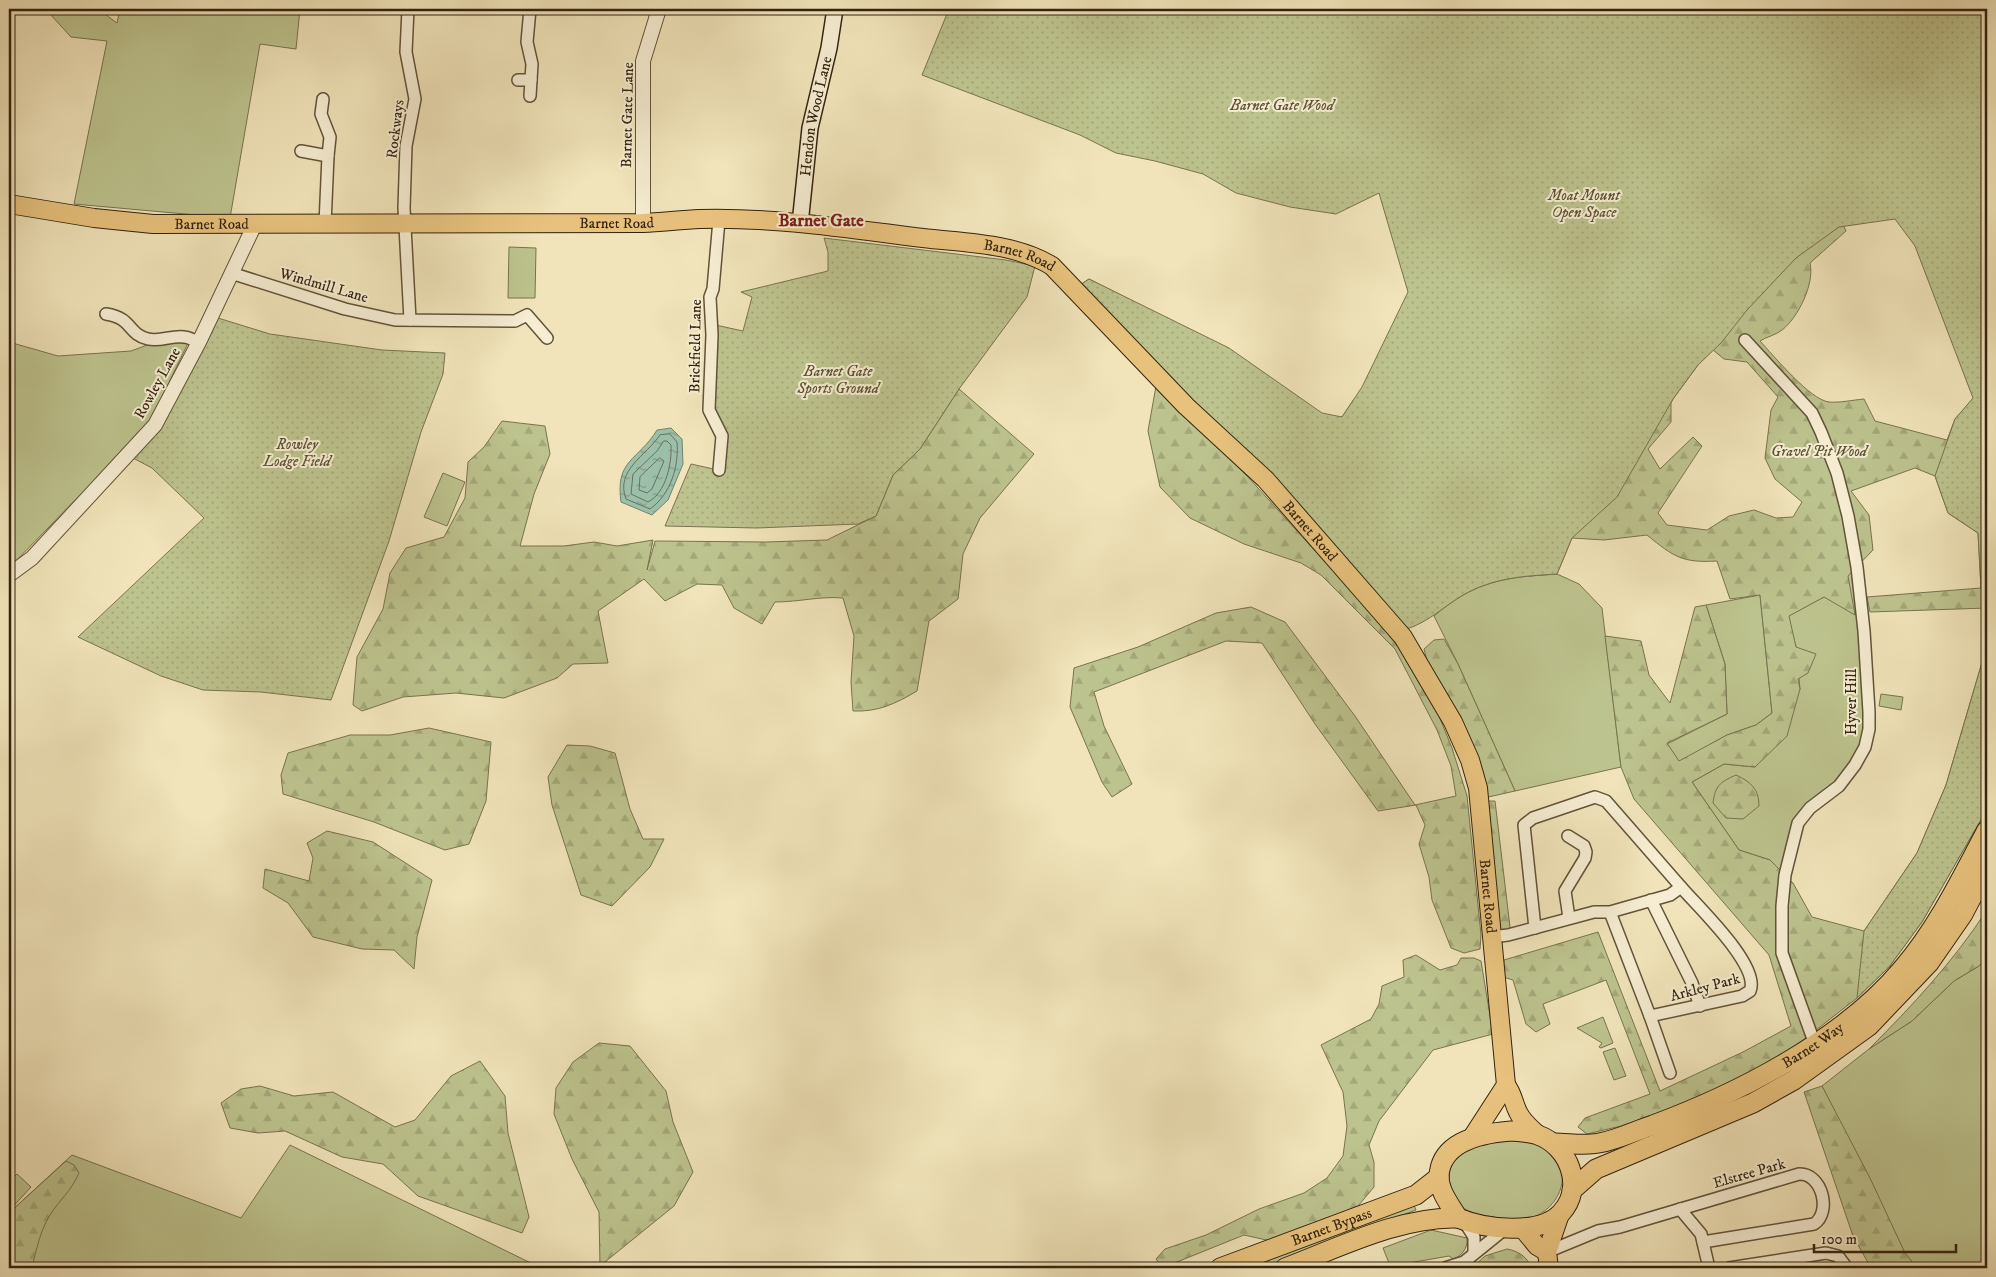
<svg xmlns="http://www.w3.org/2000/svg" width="1996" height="1277" font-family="'IM FELL DW Pica',serif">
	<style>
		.grass { fill: #bdc38e; stroke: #78734e }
		.forest { fill: url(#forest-firs); stroke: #78734e; fill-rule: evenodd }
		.park { fill: url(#park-dots); stroke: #78734e }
		.water { fill: url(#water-ripples); stroke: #72816c }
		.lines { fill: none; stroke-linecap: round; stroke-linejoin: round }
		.shore { stroke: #68715c; stroke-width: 1 }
		.minor-casing { stroke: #625339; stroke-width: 14 }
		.tertiary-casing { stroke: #625339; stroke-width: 16 }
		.secondary-casing { stroke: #33230e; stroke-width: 18 }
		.primary-casing { stroke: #33230e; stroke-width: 20 }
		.trunk-casing { stroke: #33230e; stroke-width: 21 }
		.minor { stroke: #f6edd2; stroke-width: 11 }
		.tertiary { stroke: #f6edd2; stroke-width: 14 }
		.secondary { stroke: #f6edd2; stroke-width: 15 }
		.primary { stroke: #e8c27d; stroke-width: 18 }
		.trunk { stroke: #e8c27d; stroke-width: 19 }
		.labels { text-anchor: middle; stroke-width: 4; stroke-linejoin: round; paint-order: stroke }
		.park-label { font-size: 15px; font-style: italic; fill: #5c5334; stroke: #f6edd2 }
		.street-label { font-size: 15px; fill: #33230e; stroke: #f6edd2 }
		.quarter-label { font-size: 18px; font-weight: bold; fill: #7a1f14; stroke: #f6edd2 }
	</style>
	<defs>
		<pattern id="forest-firs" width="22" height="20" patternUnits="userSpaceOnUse" patternTransform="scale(1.25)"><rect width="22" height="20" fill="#bdc38e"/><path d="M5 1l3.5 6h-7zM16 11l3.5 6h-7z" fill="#a3a779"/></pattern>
		<pattern id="park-dots" width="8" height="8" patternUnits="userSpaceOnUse" patternTransform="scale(1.25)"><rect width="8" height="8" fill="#bdc38e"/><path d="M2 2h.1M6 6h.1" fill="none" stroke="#a3a779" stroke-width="1.8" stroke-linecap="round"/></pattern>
		<pattern id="water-ripples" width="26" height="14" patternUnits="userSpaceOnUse" patternTransform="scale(1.25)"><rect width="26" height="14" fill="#9cbfaa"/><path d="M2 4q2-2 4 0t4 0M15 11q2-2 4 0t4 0" fill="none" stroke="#809b89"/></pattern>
	</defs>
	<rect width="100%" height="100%" fill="#f1e4ba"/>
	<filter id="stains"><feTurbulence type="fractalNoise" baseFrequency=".004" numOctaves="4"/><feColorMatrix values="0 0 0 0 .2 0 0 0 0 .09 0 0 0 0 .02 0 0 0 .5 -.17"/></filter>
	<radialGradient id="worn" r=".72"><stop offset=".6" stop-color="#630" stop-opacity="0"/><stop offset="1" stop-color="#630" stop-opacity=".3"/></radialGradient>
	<g class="grass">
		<polygon points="41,9 98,9 117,23 120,9 300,9 296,49 260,44 230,218 74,204 107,41 71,37 50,14"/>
		<polygon points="509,247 536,248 535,298 508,298"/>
		<polygon points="183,339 188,343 152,418 122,452 9,568 9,342 58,356 131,351 158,341"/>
		<polygon points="443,473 465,482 447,526 424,517"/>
		<polygon points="1857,567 1869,712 1855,765 1798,823 1785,875 1770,860 1739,850 1692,782 1724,764 1755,767 1800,689 1796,647 1788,616 1824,597"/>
		<path d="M1557,574l22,10 23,24 19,159 -106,24 -57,-127 -24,-48c41,-35 71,-39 123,-42z"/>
		<polygon points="1760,595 1772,713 1756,725 1727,735 1679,762 1667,744 1727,714 1725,664 1706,605"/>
		<polygon points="1881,694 1903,697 1901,710 1879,706"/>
		<polygon points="1987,957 1987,1268 1917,1268 1905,1253 1822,1086 1869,1049 1912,1021 1954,981 1979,966"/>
		<polygon points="1603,1017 1613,1043 1601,1048 1599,1047 1602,1043 1577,1028"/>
		<polygon points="1615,1048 1626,1076 1614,1080 1603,1052"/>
		<path d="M1504,1140c14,1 29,1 41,8 31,19 17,60 -14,70 -11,4 -27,1 -38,-1 -11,-2 -23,-3 -32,-11 -8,-7 -12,-16 -12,-26 -1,-33 30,-35 55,-40z"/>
		<polygon points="290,1145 541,1268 9,1268 9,1213 72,1155 241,1218"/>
		<polygon points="17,1174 31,1187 9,1211 9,1182"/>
		<polygon points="1414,1205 1416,1210 1260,1268 1245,1268"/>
		<path d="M1431,1230l36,8c1,10 -5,18 -14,21l-4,-3 -40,7 -8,5h-10l-8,-20z"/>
	</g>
	<g class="forest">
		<path d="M1841,220l5,11 -36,32c5,20 -12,55 -28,67 -6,5 -16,7 -22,11 13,14 50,59 69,61 10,1 24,-2 35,-3l11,22 72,19 8,-21 18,-20 14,24v386l-65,113 -33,45 -32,31 -60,47 -66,38 -62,26 -48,17 -34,8 -9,-7 7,-9 65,-24 -44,-114 -63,24 7,20 -14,8 -10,-8 -13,-44 -10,-3 1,-17 94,-28 62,159 83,-39 48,-26 -22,-71 -135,-156 -13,-32 -16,-131 36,5 8,34 21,28 25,-96 11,-2 19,59 2,50 -60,29 12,18 48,-26 29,-10 16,-12 -12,-118 -30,4 -13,-38c-35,2 -43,-4 -70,-26l-43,5 -32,-2 -15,36 -55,4 -140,-3 -83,-92 -117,-112 -82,-86 9,-6 79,40 71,107 103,-9 12,-18 363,-84zM1713,350l11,9 23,3 31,35 -7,13 -6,48 10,21 27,23 -9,15 -17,1 -22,-8 -25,6 -22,14 -40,-5 -9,-12 44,-67 -9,-9 -33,32 -12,-20 23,-27v-19l2,-4 25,-34zM1915,468l20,8 13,37 30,20 3,55 -114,9 3,15 117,-4 -4,51 -37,126 -29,68 -53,78 -52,-14 -19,-34 -23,-23 -31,-10 -47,-68 32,-18 31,3 32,-31 13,-47 -2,-10 10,-6 8,-19 -20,-7 -7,-31 35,-19 31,18 -7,-39 25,-26 -4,-35 -18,-24z"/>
		<polygon points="1156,386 1247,476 1367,608 1411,663 1430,694 1452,748 1467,796 1481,935 1480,949 1464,953 1451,948 1432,900 1429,877 1419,844 1425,825 1416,805 1378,811 1315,724 1262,643 1226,641 1094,692 1104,726 1132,784 1112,797 1102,782 1070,707 1074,668 1138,647 1216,613 1251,607 1285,622 1355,716 1415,805 1456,796 1451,766 1437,730 1395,649 1321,575 1301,563 1244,544 1190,518 1160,487 1148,431"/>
		<path d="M959,389l75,65 -54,64 -17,36 -5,45 -29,22 -12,70c-22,13 -39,21 -64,20l-2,-29 3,-46 -11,-38c-23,-2 -44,4 -68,4l-13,22 -28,-16 -12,-23 -25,-1 -32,17 -21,-22 -46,32 10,52 -35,1 -16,14 -53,20 -48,-5 -53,4 -41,14 -9,-6 4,-48 26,-48 7,-36 16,-25 38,-11 21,-39 3,-36 16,-15 18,-26 43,5 5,28 -16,40 -14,52h44l30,-4 23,4 36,-6 -6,30 8,-29 111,1 61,-2 49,-24 17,-41 27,-26z"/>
		<polygon points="1444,639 1458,664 1515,791 1484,798 1429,668 1424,649 1434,640"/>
		<polygon points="429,728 491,742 486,801 469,844 445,850 374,822 283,794 281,775 288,753 350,735 390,735"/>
		<polygon points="567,745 590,746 615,753 630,809 643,839 664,839 650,867 612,906 581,895 552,805 548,777"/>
		<path d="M1736,775c15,7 23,14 23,31l-16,13 -17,-1 -13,-15c2,-17 7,-21 23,-28z"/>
		<polygon points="1489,801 1495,801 1510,927 1508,932 1500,932 1485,804"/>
		<polygon points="327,831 373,842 432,880 417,937 414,969 394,950 362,949 313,937 288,903 263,888 265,869 309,881 313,858 307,843"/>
		<path d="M1987,910v47l-8,9 -25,15 -42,40 -43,28c43,-43 84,-87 118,-139z"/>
		<polygon points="1416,955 1440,970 1457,965 1461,958 1474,958 1481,961 1493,1034 1433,1050 1379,1121 1369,1145 1374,1162 1374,1187 1358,1206 1271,1241 1244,1235 1162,1268 1156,1259 1165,1249 1206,1235 1259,1209 1304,1193 1327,1178 1343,1156 1347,1126 1343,1092 1321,1045 1371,1019 1379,1004 1382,986 1404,977 1403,960"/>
		<polygon points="599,1043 630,1046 666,1091 673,1122 693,1172 674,1206 600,1266 599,1212 572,1159 554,1114 556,1088 573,1062"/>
		<polygon points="480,1061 505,1096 508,1133 529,1217 522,1233 418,1196 383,1164 342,1157 285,1131 258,1133 230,1128 221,1103 241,1089 260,1086 294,1096 333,1092 395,1127 415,1120 451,1076"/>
		<polygon points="1822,1086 1870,1178 1905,1253 1917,1268 1871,1268 1853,1236 1804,1092"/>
		<path d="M66,1161l8,4 5,8c-9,20 -19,26 -29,42 -10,16 -14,36 -18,53h-23v-55z"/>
		<path d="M1507,1249c11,2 21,8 24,19h-8l-2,-5c-14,-3 -33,5 -49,5l13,-12z"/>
	</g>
	<g class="park">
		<path d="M949,9h1038v800l-65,113 -33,45 -32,31 7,-67 53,-78 29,-68 37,-126 4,-51 -6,-20 -3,-55 -30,-20 -13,-37 20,-57 18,-21 -58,-152 -20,-27 -56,8 -43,31 -49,52 -26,33 -23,22 -25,34 -56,98 -45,41 -15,36c-34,2 -64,4 -94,21 -20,12 -33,26 -56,34l-128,-146 -117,-112 -82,-86 9,-6 140,69 83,58 10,7 20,4 20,-30 46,-95 -29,-99 -43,21 -46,-7 -54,-14 -33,-19 -48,-13 -39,-8 -36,-18 -158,-60z"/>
		<polygon points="824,238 1006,260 1035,266 1027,297 959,389 920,449 893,475 876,516 858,524 757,528 665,526 691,464 718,470 722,435 709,410 711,324 743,331 752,297 741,292 828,271 828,252"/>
		<polygon points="218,318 270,334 382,350 445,353 443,374 421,432 389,541 331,700 261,692 203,690 161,676 78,637 204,518 152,468 131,457"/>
	</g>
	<path class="water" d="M671,428l11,11 1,25 -15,36 -16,15 -31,-13c-6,-43 17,-41 36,-72z"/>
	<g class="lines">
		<g class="shore">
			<path d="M670,434l7,8c2,24 -6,52 -27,67l-24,-10c-11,-29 20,-43 34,-64z"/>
			<path d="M664,441h3l4,4c1,18 -5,48 -23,57l-17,-8 2,-20 24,-23z"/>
			<polygon points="660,458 664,461 652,489 647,493 639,490 640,477"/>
		</g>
		<defs>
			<g id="minor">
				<polyline points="408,9 406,52 415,99 406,146 404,208 410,320"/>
				<polyline points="530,9 527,42 532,64 530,96"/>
				<polyline points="518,80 531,80"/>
				<polyline points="323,99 321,114 330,137 328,156"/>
				<polyline points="301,151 328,156 325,224"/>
				<polyline points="231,273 345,309 395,320 515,321 527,315 547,338"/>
				<path d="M106,314c27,4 21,20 42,25 13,3 24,-4 36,-2 5,0 10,4 15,5"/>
				<polyline points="1745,340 1812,413 1821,432 1837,473 1848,516 1857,567 1864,631 1869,712 1869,729 1865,747 1855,765 1839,786 1810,808 1798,823 1785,875 1782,906 1782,953 1817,1050"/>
				<polyline points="719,470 722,436 709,410 712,335 710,297 713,289 719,220"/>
				<polyline points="1568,836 1584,846 1586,852 1585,858 1565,891 1569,918"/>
				<polyline points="1651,900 1692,983 1700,1006"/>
				<polyline points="1535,928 1524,825 1533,818 1595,797 1606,801 1681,887"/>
				<path d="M1491,937l17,-2 86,-23h16l60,-17 11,-8c16,19 80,79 69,104l-8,5 -92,20 -40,-104"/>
				<polyline points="1650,1016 1670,1073"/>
				<polyline points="1680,1209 1701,1234 1709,1268"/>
				<polyline points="1464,1221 1474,1237 1474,1252"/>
				<path d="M1547,1252l51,-21 22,-4 179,-53c23,-1 33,38 15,50l-111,18"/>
				<polyline points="1445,1268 1464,1262 1506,1228"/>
				<polyline points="1729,1268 1826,1253 1838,1256 1847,1268"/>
			</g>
			<g id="tertiary">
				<polyline points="643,223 643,61 659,9"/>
				<polyline points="9,575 32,558 155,425 199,342 255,224"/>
			</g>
			<g id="secondary">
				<path id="s1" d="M800,224l10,-96 19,-80 6,-39"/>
			</g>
			<g id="primary">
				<path id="s2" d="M9,204l85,14 59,6 490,-1c19,-1 38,-3 57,-4 74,-2 150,10 223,19 42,5 92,5 129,28l134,140 80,74 137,157 50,85 17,38 8,28 28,297 -33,51"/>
				<path d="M1506,1085c7,9 7,17 12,27 4,9 11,15 19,22"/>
				<polyline points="1523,1229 1537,1246 1547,1252"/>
				<polyline points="1549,1268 1547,1252 1560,1214"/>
			</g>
			<g id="trunk">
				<path d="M1511,1131c9,1 19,1 27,4 31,11 47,52 23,78 -21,23 -77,16 -103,5 -7,-12 -19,-26 -19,-42 2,-36 45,-43 72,-45z"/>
				<path id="s3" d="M1554,1143c15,0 30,3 45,0 18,-3 36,-12 54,-18 86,-32 190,-85 250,-157 35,-41 59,-91 84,-138"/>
				<polyline points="1572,1190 1596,1169 1753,1103 1794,1080 1869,1026 1929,963 1963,914 1987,868"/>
				<path id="s4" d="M1220,1268l196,-73 23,-18"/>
				<path d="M1285,1268c53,-20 116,-52 173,-50"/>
			</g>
		</defs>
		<use href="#minor" class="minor-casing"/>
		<use href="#tertiary" class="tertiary-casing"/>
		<use href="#secondary" class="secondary-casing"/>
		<use href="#primary" class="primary-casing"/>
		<use href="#trunk" class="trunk-casing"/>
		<use href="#minor" class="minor"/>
		<use href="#tertiary" class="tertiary"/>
		<use href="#secondary" class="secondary"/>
		<use href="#primary" class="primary"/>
		<use href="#trunk" class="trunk"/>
	</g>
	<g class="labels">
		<g class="park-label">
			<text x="1282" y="110">Barnet Gate Wood</text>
			<text x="1584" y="200">Moat Mount<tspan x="1584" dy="17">Open Space</tspan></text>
			<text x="838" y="376">Barnet Gate<tspan x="838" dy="17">Sports Ground</tspan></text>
			<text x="297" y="449">Rowley<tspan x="297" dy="17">Lodge Field</tspan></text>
			<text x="1819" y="456">Gravel Pit Wood</text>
		</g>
		<g class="street-label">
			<text transform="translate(627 115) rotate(-89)" y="5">Barnet Gate Lane</text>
			<text dy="5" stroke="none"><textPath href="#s1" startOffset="109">Hendon Wood Lane</textPath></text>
			<text transform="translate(395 129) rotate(-83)" y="5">Rockways</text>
			<text dy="5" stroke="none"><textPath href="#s2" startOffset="609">Barnet Road</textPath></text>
			<text dy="5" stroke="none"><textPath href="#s2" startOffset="204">Barnet Road</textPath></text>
			<text dy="5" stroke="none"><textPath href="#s2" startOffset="1015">Barnet Road</textPath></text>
			<text transform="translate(324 285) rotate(16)" y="5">Windmill Lane</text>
			<text transform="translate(695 346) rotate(-89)" y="5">Brickfield Lane</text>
			<text transform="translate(157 383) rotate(-61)" y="5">Rowley Lane</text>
			<text dy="5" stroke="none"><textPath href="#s2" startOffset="1420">Barnet Road</textPath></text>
			<text transform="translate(1851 702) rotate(-90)" y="5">Hyver Hill</text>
			<text dy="5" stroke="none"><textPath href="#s2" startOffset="1839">Barnet Road</textPath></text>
			<text transform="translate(1705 987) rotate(-15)" y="5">Arkley Park</text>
			<text dy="5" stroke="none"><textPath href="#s3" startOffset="281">Barnet Way</textPath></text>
			<text transform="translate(1749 1173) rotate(-16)" y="5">Elstree Park</text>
			<text dy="5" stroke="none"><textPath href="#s4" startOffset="119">Barnet Bypass</textPath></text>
		</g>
		<g class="quarter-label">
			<text x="821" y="226">Barnet Gate</text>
		</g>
	</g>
	<rect width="1996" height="1277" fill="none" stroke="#f1e4ba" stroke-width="30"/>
	<rect x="10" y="10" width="1976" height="1257" fill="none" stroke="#33230e" stroke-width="2.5"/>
	<rect x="15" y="15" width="1966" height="1247" fill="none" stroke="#33230e"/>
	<path d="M1814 1244v8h142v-8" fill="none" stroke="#33230e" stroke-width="2.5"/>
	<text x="1821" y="1244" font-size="15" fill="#33230e" stroke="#f6edd2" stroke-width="4" paint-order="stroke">100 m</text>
	<rect width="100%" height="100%" filter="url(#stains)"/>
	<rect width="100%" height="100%" fill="url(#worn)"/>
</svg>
